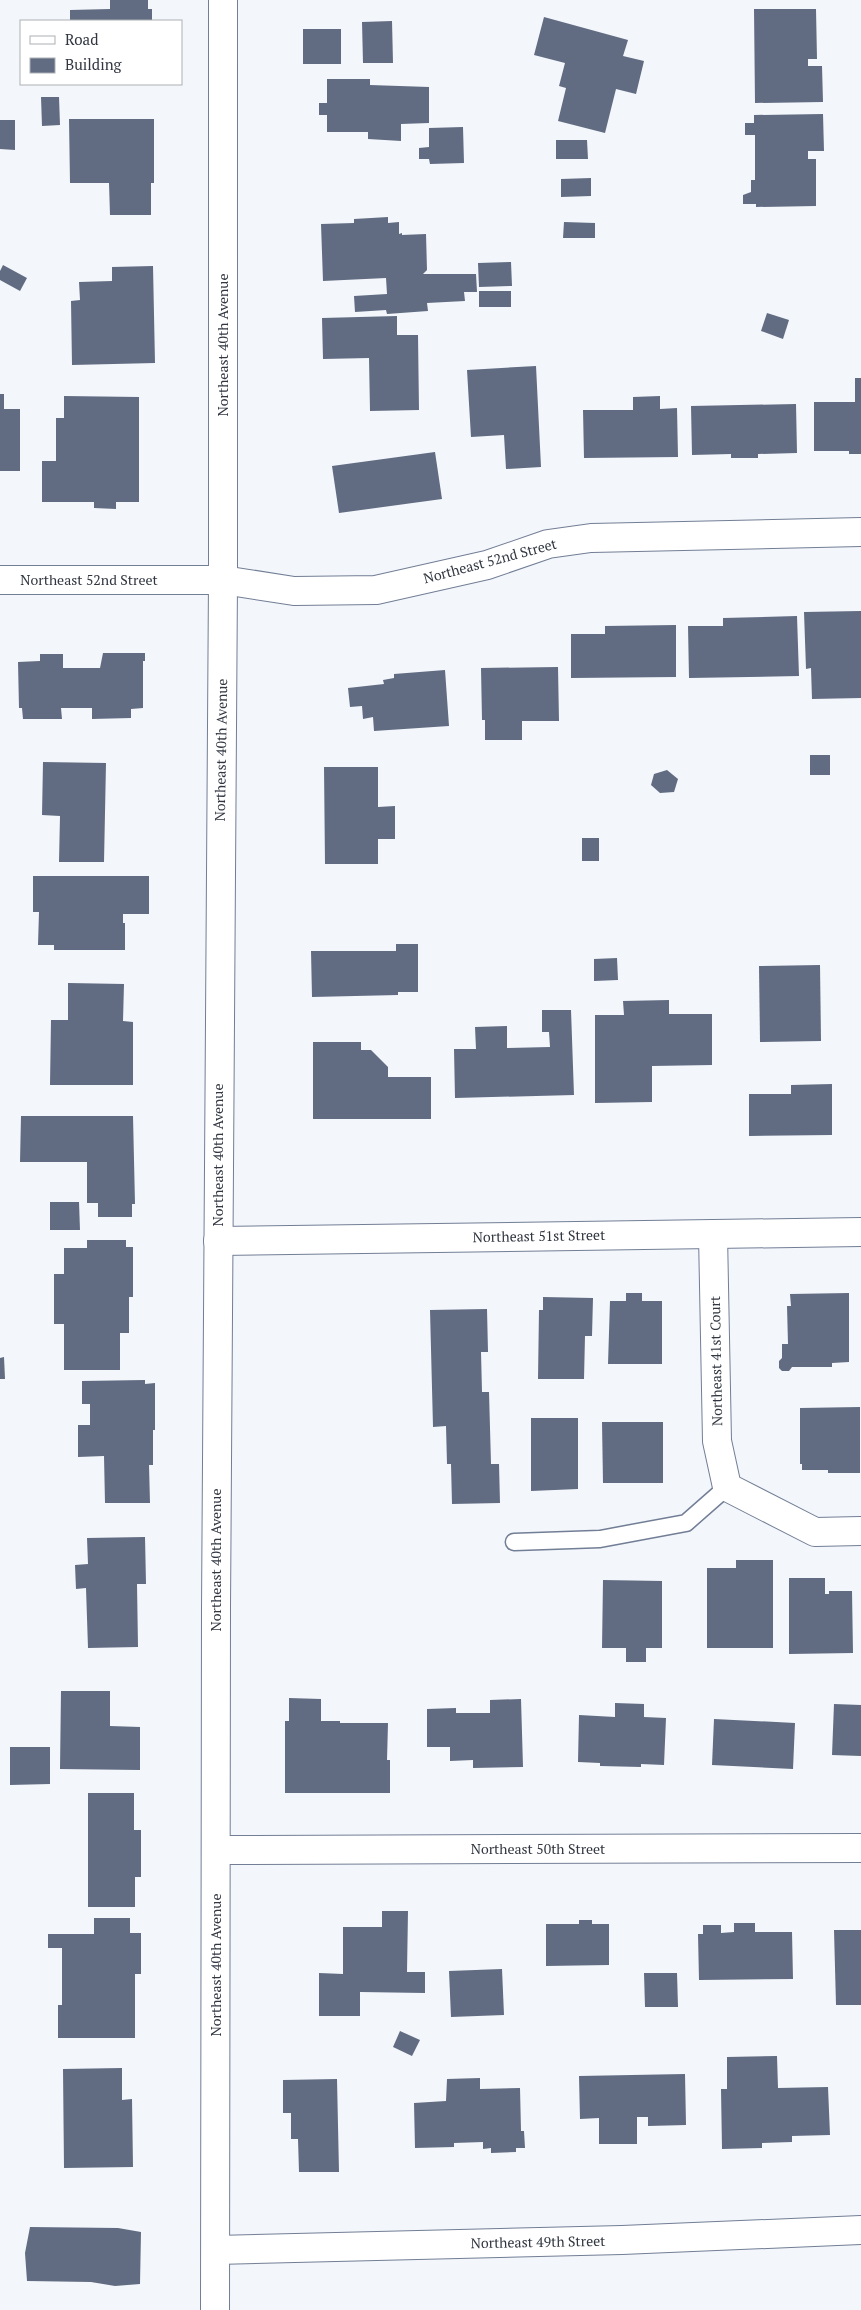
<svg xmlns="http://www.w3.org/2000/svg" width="861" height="2310" font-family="'PT Serif',serif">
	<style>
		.building { fill: #616c82 }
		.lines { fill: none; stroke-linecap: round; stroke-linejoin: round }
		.lane-casing { stroke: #727e95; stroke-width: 19 }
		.street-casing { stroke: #727e95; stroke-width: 30 }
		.secondary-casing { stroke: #727e95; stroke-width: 30 }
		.lane { stroke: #fff; stroke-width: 16 }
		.street { stroke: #fff; stroke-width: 28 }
		.secondary { stroke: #fff; stroke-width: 28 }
		.labels { text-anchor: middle; stroke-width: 5; stroke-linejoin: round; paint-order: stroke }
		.street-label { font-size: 14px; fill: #313640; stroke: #fff }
	</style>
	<rect width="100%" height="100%" fill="#f3f6fb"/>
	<g class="building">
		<polygon points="110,0 148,0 148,9 152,9 152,21 70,21 70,10 110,9"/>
		<polygon points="754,9 816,9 817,59 808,59 808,66 822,66 823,102 755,103"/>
		<polygon points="544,17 628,40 623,56 644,61 636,94 616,89 605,133 558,121 566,88 559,86 565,63 534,55"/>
		<polygon points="392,21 393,63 363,63 362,22"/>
		<rect x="303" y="29" width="38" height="35"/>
		<polygon points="327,79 370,79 370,85 429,87 429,123 401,124 401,141 368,139 368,132 327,132 327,115 319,115 319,103 327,103"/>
		<polygon points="41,97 59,97 60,125 42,126"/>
		<polygon points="823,114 824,151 808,151 808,159 816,159 816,206 756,207 756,204 743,204 743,195 751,192 751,180 755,180 755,135 745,135 745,123 754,123 754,115"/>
		<polygon points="69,119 154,119 154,183 151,183 151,215 110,215 109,183 70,183"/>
		<polygon points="0,120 15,120 15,150 0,149"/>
		<polygon points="463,127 464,163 430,164 429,159 419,159 419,148 429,147 429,128"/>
		<polygon points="556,140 587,140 588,159 556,159"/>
		<polygon points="591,178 591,196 561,197 561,179"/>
		<polygon points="388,217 388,223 399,222 399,234 402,233 402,235 426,234 427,270 423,274 476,274 477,292 464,292 465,301 427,303 428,311 387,314 386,310 355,312 354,296 387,294 386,278 323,281 321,224 354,223 354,219"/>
		<polygon points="564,222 595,223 595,238 563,238"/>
		<polygon points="511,262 512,286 479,287 478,263"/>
		<polygon points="3,265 27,278 20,291 0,280 0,271"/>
		<polygon points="153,266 155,363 72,365 71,301 80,300 79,282 112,281 112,267"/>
		<rect x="479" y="291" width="32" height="16"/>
		<polygon points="767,313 789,320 783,339 761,331"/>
		<polygon points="397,316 397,335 418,335 419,410 370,411 369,358 323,359 322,318"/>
		<polygon points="536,366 541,467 506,469 504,435 471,437 467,370"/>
		<polygon points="855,378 861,378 861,454 849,454 849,451 814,451 814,402 855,402"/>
		<polygon points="0,394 4,394 4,409 20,409 20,471 0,471"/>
		<polygon points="64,396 139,397 139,502 116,502 116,509 94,508 94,502 42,502 42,461 56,461 56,418 64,418"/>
		<polygon points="660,396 660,409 677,408 678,457 584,458 583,410 633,410 633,397"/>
		<polygon points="796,404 797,453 758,454 758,458 731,458 731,454 692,455 691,406"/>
		<polygon points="435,452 442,499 339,513 332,466"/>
		<polygon points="861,611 861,698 812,699 811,668 806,669 804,612"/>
		<polygon points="797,616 799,676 689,678 688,626 723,626 723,618"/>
		<polygon points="676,625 676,677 571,678 571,634 605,634 605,626"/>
		<polygon points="103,653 145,653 145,661 143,661 143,708 131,709 131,718 92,719 92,708 61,708 62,719 23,719 22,708 19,708 18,662 40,661 40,654 63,654 63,668 100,668"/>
		<polygon points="558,667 559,721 522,721 522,740 485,740 485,720 482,720 481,668"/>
		<polygon points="445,670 449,726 374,731 373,717 363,719 362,706 350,707 348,688 384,684 383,680 394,678 394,674"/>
		<rect x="810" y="755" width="20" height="20"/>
		<polygon points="43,762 106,763 104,862 59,862 60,816 42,815"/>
		<polygon points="324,767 378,767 378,807 395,806 395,839 378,839 378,864 325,864"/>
		<polygon points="667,770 678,779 674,792 660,793 651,785 654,774"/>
		<rect x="582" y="838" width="17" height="23"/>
		<polygon points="33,876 149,876 149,914 123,914 123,923 125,923 125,950 54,950 54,945 38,945 39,912 33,912"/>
		<polygon points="396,944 418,944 418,992 398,992 398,995 312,997 311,951 396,951"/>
		<polygon points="617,958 618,980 594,981 594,959"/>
		<polygon points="820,965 821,1041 760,1042 759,966"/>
		<polygon points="68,983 124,984 123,1021 133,1022 133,1085 50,1085 51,1020 68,1020"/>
		<polygon points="669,1000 669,1014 712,1014 712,1065 652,1066 652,1102 595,1103 595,1015 624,1015 623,1001"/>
		<polygon points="542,1010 571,1010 574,1095 455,1098 454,1049 476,1049 475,1027 507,1026 507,1048 550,1047 549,1032 542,1032"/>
		<polygon points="313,1042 361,1042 361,1050 371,1050 388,1067 388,1077 431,1077 431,1119 313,1119"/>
		<polygon points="832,1084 832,1135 749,1136 749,1094 791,1094 791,1085"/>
		<polygon points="21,1116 133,1116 135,1204 132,1204 132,1217 98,1217 98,1203 87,1203 87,1162 20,1162"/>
		<polygon points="50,1202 79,1202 80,1230 50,1230"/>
		<polygon points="87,1240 126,1240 126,1247 133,1247 133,1297 129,1297 129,1333 120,1333 120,1370 64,1370 64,1324 54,1324 54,1274 64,1274 64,1248 87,1248"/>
		<polygon points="626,1293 642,1293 642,1301 662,1301 662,1364 608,1364 610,1301 626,1301"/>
		<polygon points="849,1293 849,1362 832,1363 832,1367 792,1367 789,1371 782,1371 779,1368 779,1361 782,1358 782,1344 788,1344 787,1306 791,1306 790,1294"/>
		<polygon points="543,1297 593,1298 592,1336 585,1336 584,1379 538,1379 539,1310 543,1310"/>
		<polygon points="487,1309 488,1352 481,1352 482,1392 489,1392 491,1464 499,1464 500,1503 452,1504 451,1464 447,1464 446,1426 433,1427 430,1310"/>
		<polygon points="4,1357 5,1379 0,1379 0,1358"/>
		<polygon points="145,1380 145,1384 155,1383 155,1430 153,1430 153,1465 149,1465 150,1503 105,1503 104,1456 78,1457 78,1425 90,1425 90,1404 82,1404 82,1381"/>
		<polygon points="860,1407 860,1473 828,1473 828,1470 802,1470 802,1464 800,1464 800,1408"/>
		<polygon points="531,1418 578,1418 578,1489 531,1491"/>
		<polygon points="602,1422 663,1422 663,1483 603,1483"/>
		<polygon points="145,1537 146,1584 137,1584 138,1647 88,1648 86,1588 76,1589 75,1565 88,1564 87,1538"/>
		<polygon points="736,1560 773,1560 773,1648 707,1648 707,1568 736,1568"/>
		<polygon points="789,1578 825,1578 825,1594 829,1594 829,1591 852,1591 853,1653 789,1654"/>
		<polygon points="603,1580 662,1581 662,1648 646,1648 646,1662 626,1662 626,1648 602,1648"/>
		<polygon points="61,1691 110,1691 110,1726 140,1727 140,1770 60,1769"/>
		<polygon points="289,1698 321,1699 321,1721 340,1721 340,1723 388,1723 387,1760 390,1760 390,1793 285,1793 285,1721 289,1721"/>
		<polygon points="521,1699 523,1767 473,1768 473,1760 450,1761 450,1747 427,1747 427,1709 456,1708 456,1713 490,1713 490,1700"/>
		<polygon points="615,1703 644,1704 644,1717 666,1718 664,1765 641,1764 641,1767 600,1766 600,1763 578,1762 579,1715 615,1717"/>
		<polygon points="834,1704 861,1705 861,1756 832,1755"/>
		<polygon points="714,1719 795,1723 793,1769 712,1765"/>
		<polygon points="10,1747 50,1747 50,1784 10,1785"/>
		<polygon points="88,1793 134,1793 134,1830 141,1830 141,1877 135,1877 135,1907 88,1907"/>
		<polygon points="382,1911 408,1911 407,1972 425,1972 425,1993 360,1992 360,2016 319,2016 319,1973 343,1974 343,1927 382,1927"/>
		<polygon points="94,1918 130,1918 130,1933 141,1933 141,1974 135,1974 135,2038 58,2038 58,2005 62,2005 62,1948 48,1948 48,1934 94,1934"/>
		<polygon points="579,1920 592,1920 592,1924 609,1924 609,1965 546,1966 546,1924 579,1924"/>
		<polygon points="734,1923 755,1923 755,1932 792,1932 793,1979 699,1980 698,1934 703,1934 703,1925 721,1925 721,1933 734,1932"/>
		<polygon points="834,1930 861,1930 861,2005 836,2005"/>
		<polygon points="502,1969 504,2015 451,2017 449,1971"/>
		<polygon points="644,1973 677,1973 678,2007 645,2007"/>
		<polygon points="400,2031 420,2040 412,2056 393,2047"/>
		<polygon points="777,2056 778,2088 828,2087 830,2135 792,2136 792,2142 762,2143 762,2148 722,2149 721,2089 727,2089 727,2057"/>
		<polygon points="122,2068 122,2100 132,2099 133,2167 64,2168 63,2069"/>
		<polygon points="685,2074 686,2125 648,2126 648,2117 637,2117 637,2144 599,2144 599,2118 580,2119 579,2076"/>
		<polygon points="480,2078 480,2089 520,2088 521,2131 524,2131 525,2148 516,2148 516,2152 491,2153 491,2148 483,2149 483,2142 454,2143 454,2147 415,2148 414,2103 446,2101 447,2079"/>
		<polygon points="337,2079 339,2172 299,2172 298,2139 291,2139 291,2113 283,2113 283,2080"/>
		<polygon points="30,2227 118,2228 141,2232 140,2284 115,2286 91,2282 27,2281 25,2253"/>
	</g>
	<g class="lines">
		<defs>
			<polyline id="lane" points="514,1542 600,1539 686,1523 727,1487"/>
			<g id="street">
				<polyline points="0,580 223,580 294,591 376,590 487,565 548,544 591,538 861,532"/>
				<polyline points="713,1234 717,1441 727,1487 815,1532 861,1531"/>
				<polyline points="218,1241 861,1232"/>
				<polyline points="216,1850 861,1848"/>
				<polyline points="216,2250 622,2240 861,2230"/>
			</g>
			<polyline id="secondary" points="215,2310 216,1609 223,580 223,0"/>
		</defs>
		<use href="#lane" class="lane-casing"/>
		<use href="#street" class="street-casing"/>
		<use href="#secondary" class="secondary-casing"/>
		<use href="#lane" class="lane"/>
		<use href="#street" class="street"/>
		<use href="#secondary" class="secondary"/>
	</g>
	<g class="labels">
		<g class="street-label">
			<text transform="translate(223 345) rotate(-90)" y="5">Northeast 40th Avenue</text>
			<text transform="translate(490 561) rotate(-15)" y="5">Northeast 52nd Street</text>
			<text x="89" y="585">Northeast 52nd Street</text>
			<text transform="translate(221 750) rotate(-89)" y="5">Northeast 40th Avenue</text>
			<text transform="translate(218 1155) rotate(-90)" y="5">Northeast 40th Avenue</text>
			<text transform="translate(539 1236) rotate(-1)" y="5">Northeast 51st Street</text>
			<text transform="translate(716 1361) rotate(-91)" y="5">Northeast 41st Court</text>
			<text transform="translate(216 1560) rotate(-90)" y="5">Northeast 40th Avenue</text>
			<text x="538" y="1854">Northeast 50th Street</text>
			<text transform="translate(216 1965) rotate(-90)" y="5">Northeast 40th Avenue</text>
			<text transform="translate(538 2242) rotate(-1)" y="5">Northeast 49th Street</text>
		</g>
	</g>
	<rect x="20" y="20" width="162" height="65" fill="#ffffff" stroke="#adafb3"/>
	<rect x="30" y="36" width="25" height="8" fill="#ffffff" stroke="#adafb3"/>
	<text x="65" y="45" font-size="15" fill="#313640">Road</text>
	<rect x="30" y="58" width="25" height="15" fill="#616c82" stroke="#adafb3"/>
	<text x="65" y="70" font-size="15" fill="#313640">Building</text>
</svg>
